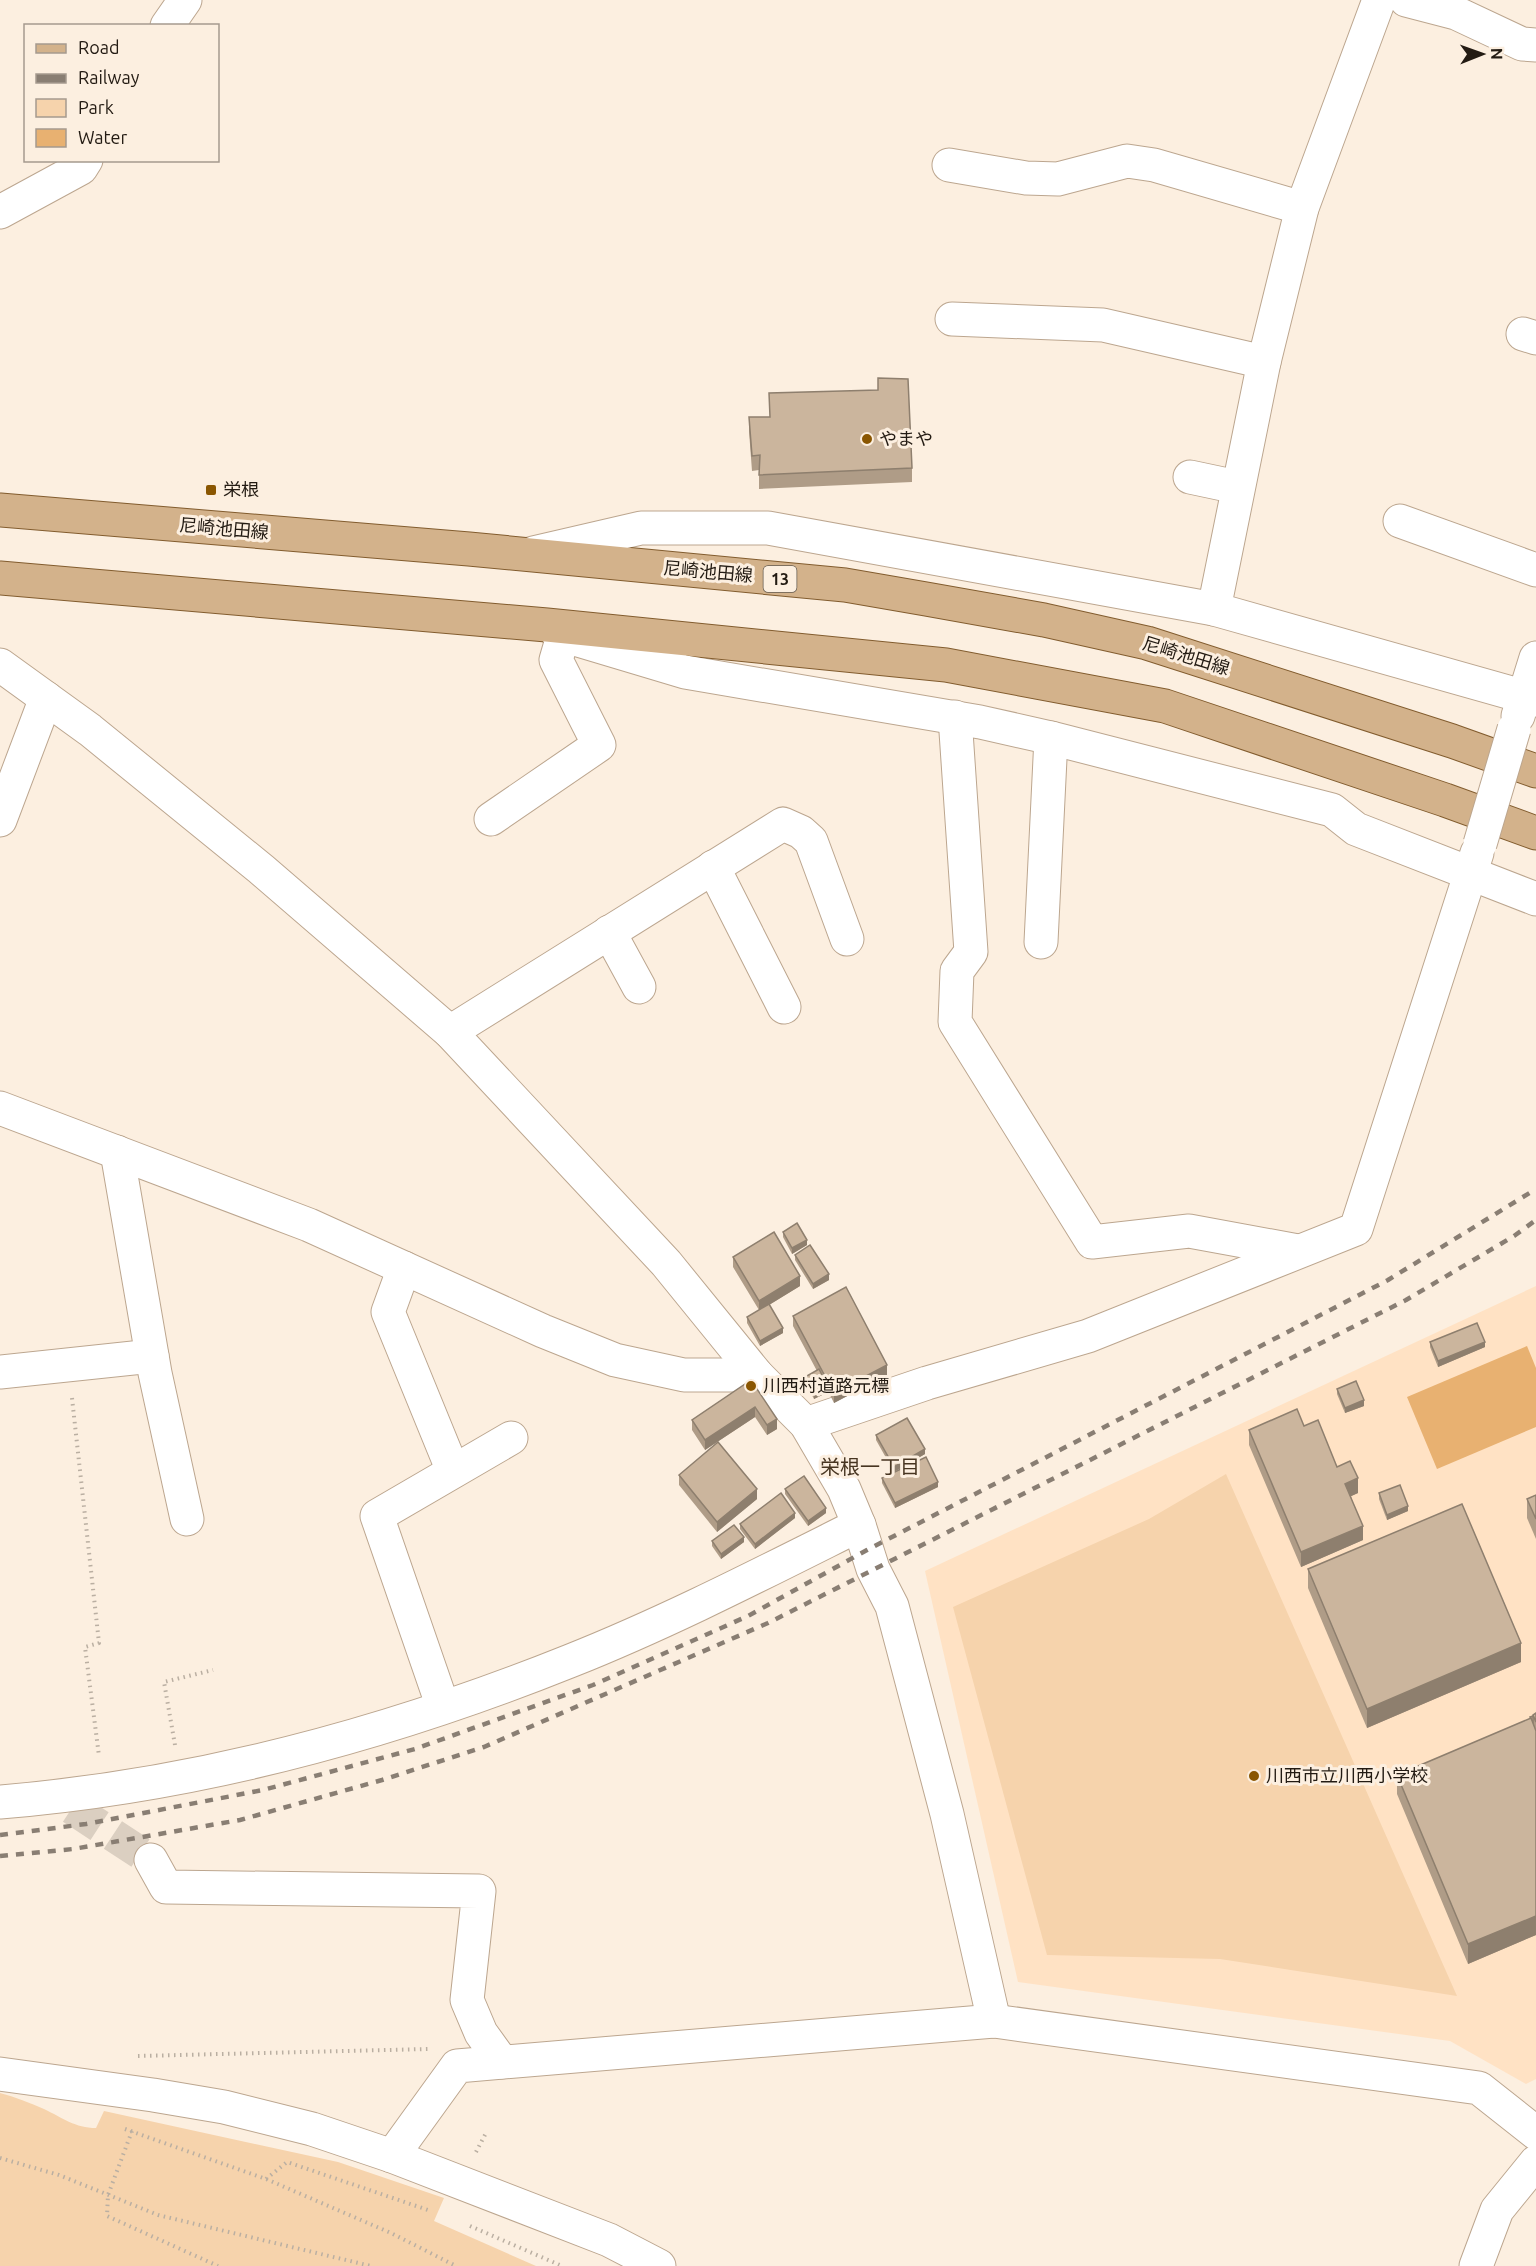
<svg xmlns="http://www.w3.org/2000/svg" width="1536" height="2266" font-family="Ubuntu,'Noto Sans JP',sans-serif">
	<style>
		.built { fill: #ffe2c4 }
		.green { fill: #f6d3ac }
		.water { fill: #e8b171 }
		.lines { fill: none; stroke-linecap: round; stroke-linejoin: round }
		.minor-tunnel { stroke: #dbcfc1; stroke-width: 33; stroke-dasharray: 33 16; stroke-linecap: butt }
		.minor-casing { stroke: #bca68f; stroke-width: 35 }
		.tertiary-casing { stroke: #bca68f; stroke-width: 35 }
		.primary-casing { stroke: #825c2e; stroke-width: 35 }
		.path { stroke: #baafa2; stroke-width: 4; stroke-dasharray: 1.5 4.5; stroke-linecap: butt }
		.minor { stroke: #fff; stroke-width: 33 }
		.tertiary { stroke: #fff; stroke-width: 33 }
		.primary { stroke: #d3b28b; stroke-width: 33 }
		.rail { stroke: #897e73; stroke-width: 4.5; stroke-dasharray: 8 8; stroke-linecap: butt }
		.minor-bridge-casing { stroke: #bca68f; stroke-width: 35; stroke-linecap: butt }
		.minor-bridge { stroke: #fff; stroke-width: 33 }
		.wall { fill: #af9c87 }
		.shaded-wall { fill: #8e7f6e }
		.building { fill: #cbb59d; stroke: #8e7f6e; stroke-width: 1.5 }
		.poi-dot { fill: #8a5601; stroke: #fcefe0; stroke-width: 2 }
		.labels { text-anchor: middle; stroke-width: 6; stroke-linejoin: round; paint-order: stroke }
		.shield { fill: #fcefe0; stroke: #645b50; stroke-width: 1.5 }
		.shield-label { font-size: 16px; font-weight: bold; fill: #231b13 }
		.poi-label { font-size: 18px; fill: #231b13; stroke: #fcefe0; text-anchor: start }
		.street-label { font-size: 18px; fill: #231b13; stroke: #fcefe0 }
		.neighbourhood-label { font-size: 20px; fill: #473521; stroke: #fcefe0 }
	</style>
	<rect width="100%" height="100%" fill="#fcefe0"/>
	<polygon class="built" points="1536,1286 1536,2079 1526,2084 1450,2041 1018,1982 925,1571"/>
	<g class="green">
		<polygon points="1226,1474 1457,1996 1220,1959 1047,1955 953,1607 1149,1519"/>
		<path d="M0,2093c15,4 30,10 44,16 19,9 31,19 52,19l8,-17 234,51 106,36 -10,23 102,45h-536z"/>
	</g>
	<polygon class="water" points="1527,1346 1536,1368 1536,1427 1437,1469 1407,1397"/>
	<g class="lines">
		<polyline class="minor-tunnel" points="72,1808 151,1860"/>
		<defs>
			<g id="minor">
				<polyline points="1406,0 1456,13 1522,44 1536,45"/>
				<polyline points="167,26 185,0"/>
				<polyline points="949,165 1026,178 1058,179 1127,161 1154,165 1302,208"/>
				<polyline points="0,212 81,168 86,160"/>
				<polyline points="952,319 1103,325 1264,362"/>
				<polyline points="1523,334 1536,338"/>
				<polyline points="1190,477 1237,487"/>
				<polyline points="1400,521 1536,570"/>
				<polyline points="533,553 641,528 768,528 1214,609 1536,700"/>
				<polyline points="1214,609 1264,362 1302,208 1379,0"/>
				<polyline points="558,634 685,672 980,722 1051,738 1332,810 1356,829 1536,899"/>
				<polyline points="0,665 90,730 261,869 450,1032 666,1263 757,1375 806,1424 844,1489 859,1525 873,1569 892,1606 947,1814 994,2021"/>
				<polyline points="1518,716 1536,658"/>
				<polyline points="955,717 971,952 957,971 955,1022 1092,1242 1189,1231 1298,1251"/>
				<polyline points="491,819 599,745 556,660 563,636"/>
				<polyline points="0,820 46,698"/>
				<polyline points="713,867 784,1007"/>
				<polyline points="609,932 639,987"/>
				<polyline points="1041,942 1051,738"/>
				<polyline points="450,1032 783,824 801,832 811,841 847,939"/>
				<polyline points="0,1108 309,1225 543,1331 615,1360 684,1375 757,1375"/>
				<polyline points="117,1152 155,1373 187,1519"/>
				<polyline points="404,1268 388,1312 453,1471"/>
				<polyline points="0,1372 152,1356"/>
				<polyline points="806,1424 927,1383 1088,1336 1356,1229 1477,853"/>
				<polyline points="443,1707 377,1516 511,1438"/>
				<path d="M0,1802c195,-16 388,-68 570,-141 98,-39 193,-88 289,-136"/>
				<polyline points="151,1860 166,1887 479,1891 467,2000 481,2033 502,2062"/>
				<polyline points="392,2156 457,2066 994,2021 1479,2088 1536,2133"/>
				<polyline points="1476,2266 1497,2210 1536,2162"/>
			</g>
			<polyline id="tertiary" points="0,2074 153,2095 224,2107 312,2129 392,2156 609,2240 659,2266"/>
			<g id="primary">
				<polyline points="0,510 469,549 845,585 926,599 1044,620 1147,643 1452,741 1536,771"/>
				<polyline points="0,578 547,625 946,665 1165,706 1445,800 1536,833"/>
			</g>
		</defs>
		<use href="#minor" class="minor-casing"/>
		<use href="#tertiary" class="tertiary-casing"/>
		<use href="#primary" class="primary-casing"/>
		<g class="path">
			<polyline points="72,1398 99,1643 85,1647 99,1756"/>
			<polyline points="175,1745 164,1682 213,1670"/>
			<polyline points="138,2056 428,2049"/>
			<polyline points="125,2129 266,2179 391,2233 456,2266"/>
			<polyline points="132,2131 108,2195 107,2216 218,2266"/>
			<polyline points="476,2152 487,2131"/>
			<polyline points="0,2158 59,2175 158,2215 371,2266"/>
			<polyline points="266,2179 287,2162 428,2210"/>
			<polyline points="470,2226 562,2266"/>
		</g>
		<use href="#minor" class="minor"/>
		<use href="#tertiary" class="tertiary"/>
		<use href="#primary" class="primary"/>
		<g class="rail">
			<polyline points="0,1835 86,1824 263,1790 415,1749 593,1685 748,1616 867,1550 1388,1280 1536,1189"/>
			<polyline points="0,1856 73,1849 240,1820 382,1780 484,1747 768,1623 1406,1300 1514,1236 1536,1220"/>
		</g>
		<defs>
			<polyline id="minor-bridge" points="1480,844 1514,729"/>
		</defs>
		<use href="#minor-bridge" class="minor-bridge-casing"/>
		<use href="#minor-bridge" class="minor-bridge"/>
	</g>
	<g class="wall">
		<polygon points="749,417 912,468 912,482 759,489 759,470 752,471 749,431"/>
		<polygon points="783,1232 807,1245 792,1254 783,1237"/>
		<polygon points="795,1255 829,1280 813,1289 795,1260"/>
		<polygon points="733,1257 800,1286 769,1305 783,1333 760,1346 747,1323 747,1317 759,1310 733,1267"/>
		<polygon points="793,1316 887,1375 834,1403 828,1391 828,1392 814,1399 805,1382 805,1377 817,1371 793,1326"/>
		<polygon points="1430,1342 1485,1347 1438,1367 1430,1347"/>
		<polygon points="751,1380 777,1429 767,1435 755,1417 705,1450 692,1430 692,1420"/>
		<polygon points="1337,1389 1364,1406 1345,1413 1337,1394"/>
		<polygon points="1304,1426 1358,1493 1351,1496 1363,1540 1301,1567 1249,1445 1249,1430"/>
		<polygon points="876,1435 925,1454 894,1472 876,1440"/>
		<polygon points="679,1475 757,1499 717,1532 679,1485"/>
		<polygon points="882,1478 938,1487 895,1508 882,1483"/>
		<polygon points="785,1489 826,1513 808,1526 785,1494"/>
		<polygon points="1379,1493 1408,1511 1387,1520 1379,1499"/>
		<polygon points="1536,1495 1536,1539 1527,1518 1527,1499"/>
		<polygon points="795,1518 755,1549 740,1529 740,1524"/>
		<polygon points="712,1541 744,1542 721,1559 712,1546"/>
		<polygon points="1308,1569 1521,1662 1367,1728 1308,1588"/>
		<polygon points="1536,1713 1536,1935 1468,1964 1397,1794 1397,1775 1530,1719 1530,1717"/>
	</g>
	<g class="shaded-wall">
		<polygon points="807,1240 807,1245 792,1254 792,1248"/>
		<polygon points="829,1274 829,1280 813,1289 813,1284"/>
		<polygon points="800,1276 800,1286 759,1311 759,1301"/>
		<polygon points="783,1328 783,1333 760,1346 760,1341"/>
		<polygon points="1485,1342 1485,1347 1438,1367 1438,1361"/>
		<polygon points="887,1365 887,1375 834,1403 834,1393"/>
		<polygon points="828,1387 828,1392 814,1399 814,1394"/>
		<polygon points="1364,1400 1364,1406 1345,1413 1345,1408"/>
		<polygon points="755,1407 755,1417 705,1450 705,1440"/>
		<polygon points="777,1419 777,1429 767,1435 767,1425"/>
		<polygon points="925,1449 925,1454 894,1472 894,1467"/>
		<polygon points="1358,1478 1358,1493 1345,1499 1345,1484"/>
		<polygon points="938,1482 938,1487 895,1508 895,1503"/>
		<polygon points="757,1489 757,1499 717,1532 717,1522"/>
		<polygon points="1408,1506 1408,1511 1387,1520 1387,1515"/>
		<polygon points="826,1508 826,1513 808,1526 808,1521"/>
		<polygon points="795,1513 795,1518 755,1549 755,1544"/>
		<polygon points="1363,1526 1363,1540 1301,1567 1301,1552"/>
		<polygon points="744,1537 744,1542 721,1559 721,1554"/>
		<polygon points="1521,1643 1521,1662 1367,1728 1367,1709"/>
		<polygon points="1536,1916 1536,1935 1468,1964 1468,1944"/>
	</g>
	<g class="building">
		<polygon points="878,378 908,379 912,468 759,475 760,455 752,456 749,417 770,417 769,393 878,390"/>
		<polygon points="797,1223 807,1240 792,1248 783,1232"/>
		<polygon points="774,1232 800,1276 759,1301 733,1257"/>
		<polygon points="810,1245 829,1274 813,1284 795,1255"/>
		<polygon points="846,1287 887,1365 834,1393 793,1316"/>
		<polygon points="769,1304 783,1328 760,1341 747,1317"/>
		<polygon points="1477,1323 1485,1342 1438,1361 1430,1342"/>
		<polygon points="819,1369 828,1387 814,1394 805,1377"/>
		<polygon points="751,1380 777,1419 767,1425 755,1407 705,1440 692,1420"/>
		<polygon points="1356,1381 1364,1400 1345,1408 1337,1389"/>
		<polygon points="1297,1409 1304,1426 1318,1420 1337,1467 1350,1461 1358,1478 1345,1484 1363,1526 1301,1552 1249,1430"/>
		<polygon points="907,1418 925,1449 894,1467 876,1435"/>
		<polygon points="718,1442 757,1489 717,1522 679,1475"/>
		<polygon points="926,1457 938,1482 895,1503 882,1478"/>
		<polygon points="804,1476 826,1508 808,1521 785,1489"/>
		<polygon points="1400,1485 1408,1506 1387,1515 1379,1493"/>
		<polygon points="781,1493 795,1513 755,1544 740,1524"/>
		<polygon points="1536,1495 1536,1519 1527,1499"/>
		<polygon points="1462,1504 1521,1643 1367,1709 1308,1569"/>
		<polygon points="734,1525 744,1537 721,1554 712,1541"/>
		<polygon points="1536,1713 1536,1722 1533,1715"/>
		<polygon points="1533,1716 1533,1724 1530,1717"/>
		<polygon points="1531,1718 1536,1731 1536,1916 1468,1944 1397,1775"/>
	</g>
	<g class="poi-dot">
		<circle cx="867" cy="439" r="6"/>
		<rect x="205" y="484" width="12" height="12" rx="3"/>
		<circle cx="751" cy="1386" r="6"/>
		<circle cx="1254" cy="1776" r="6"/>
	</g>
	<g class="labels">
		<rect class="shield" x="763.5" y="566" width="33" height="26" rx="4.5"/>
		<g class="shield-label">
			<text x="780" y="585">13</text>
		</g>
		<g class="poi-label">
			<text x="879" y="445">やまや</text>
			<text x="223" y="496">栄根</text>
			<text x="763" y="1392">川西村道路元標</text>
			<text x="1266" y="1782">川西市立川西小学校</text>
		</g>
		<g class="street-label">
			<text transform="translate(224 529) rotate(5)" y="6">尼崎池田線</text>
			<text transform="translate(708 572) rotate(5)" y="6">尼崎池田線</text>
			<text transform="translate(1186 656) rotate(17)" y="6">尼崎池田線</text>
		</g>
		<g class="neighbourhood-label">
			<text x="870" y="1474">栄根一丁目</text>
		</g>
	</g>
	<rect x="24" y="24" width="195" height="138" fill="#fcefe0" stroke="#a59a8e" stroke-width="1.5"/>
	<rect x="36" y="44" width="30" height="9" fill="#d3b28b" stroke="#a59a8e" stroke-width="1.5"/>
	<text x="78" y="54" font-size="18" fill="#231b13">Road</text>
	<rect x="36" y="74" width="30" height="9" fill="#897e73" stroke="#a59a8e" stroke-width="1.5"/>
	<text x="78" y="84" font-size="18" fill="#231b13">Railway</text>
	<rect x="36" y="99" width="30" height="18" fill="#f6d3ac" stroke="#a59a8e" stroke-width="1.5"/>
	<text x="78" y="114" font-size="18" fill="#231b13">Park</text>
	<rect x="36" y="129" width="30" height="18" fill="#e8b171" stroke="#a59a8e" stroke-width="1.5"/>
	<text x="78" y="144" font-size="18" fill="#231b13">Water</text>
	<g transform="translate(1482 54) rotate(89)" stroke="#fcefe0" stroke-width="4.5" paint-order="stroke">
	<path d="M0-4.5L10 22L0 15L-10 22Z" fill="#231b13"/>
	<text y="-9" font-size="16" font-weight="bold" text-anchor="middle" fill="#231b13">N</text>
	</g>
</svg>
